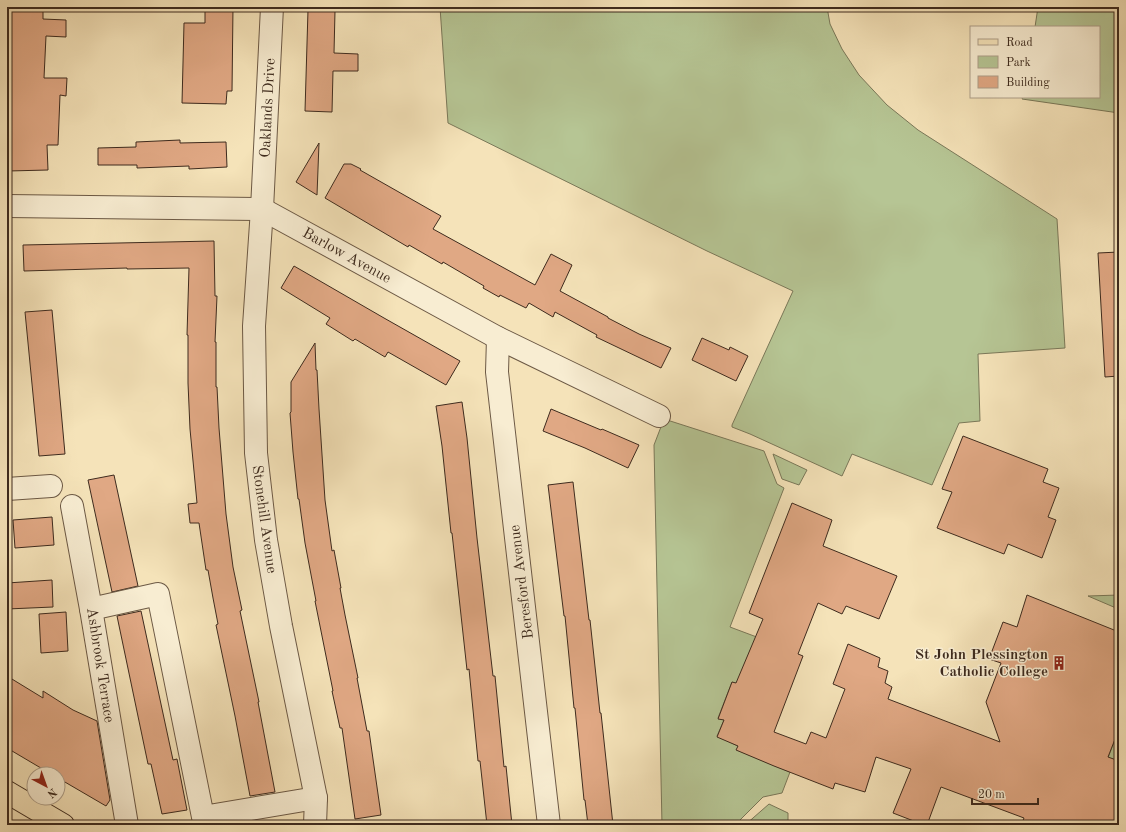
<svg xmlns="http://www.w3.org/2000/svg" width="1126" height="832" font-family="'Old Standard TT',serif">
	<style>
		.green { fill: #b6c594; stroke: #7a7859 }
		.building { fill: #e0a884; stroke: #3e2b1e }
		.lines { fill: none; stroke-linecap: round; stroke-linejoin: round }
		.minor-casing { stroke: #6c5945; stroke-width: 24 }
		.major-casing { stroke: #3e2b1e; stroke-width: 24 }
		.minor { stroke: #f8edd2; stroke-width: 22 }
		.major { stroke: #f5e3b9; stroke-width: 22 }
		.labels { text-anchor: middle; stroke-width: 3; stroke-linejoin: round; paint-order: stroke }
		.street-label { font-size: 15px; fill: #3e2b1e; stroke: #f8edd2 }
		.poi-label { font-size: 15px; font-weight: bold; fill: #3e2b1e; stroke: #f8edd2; text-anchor: end }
	</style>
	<rect width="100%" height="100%" fill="#f5e3b9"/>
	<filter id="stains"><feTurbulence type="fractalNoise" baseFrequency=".005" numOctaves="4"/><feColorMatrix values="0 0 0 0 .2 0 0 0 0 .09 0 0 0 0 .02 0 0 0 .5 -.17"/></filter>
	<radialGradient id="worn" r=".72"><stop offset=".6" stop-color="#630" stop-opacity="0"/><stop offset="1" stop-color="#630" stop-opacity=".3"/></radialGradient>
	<g class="green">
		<polygon points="440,7 827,7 830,24 842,49 859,75 887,105 918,130 1057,219 1065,348 978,354 980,421 959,423 932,485 852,454 842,476 750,434 732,427 732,425 793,291 707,251 448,123"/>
		<polygon points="1038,7 1119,7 1119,113 1022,99 1023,97 1099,97 1099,27 1035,27"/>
		<polygon points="664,419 764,451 777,484 784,488 730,627 762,639 752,646 741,673 740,685 732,682 718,718 724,720 717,736 738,746 737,750 790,772 782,793 763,797 740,820 738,825 662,825 654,445"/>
		<polygon points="773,454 807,470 799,485 782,479"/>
		<polygon points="1119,595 1119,608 1116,608 1088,596"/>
		<polygon points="1119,729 1119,761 1106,763"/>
		<polygon points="769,804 788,813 788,825 745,825"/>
	</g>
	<g class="building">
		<polygon points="9,7 38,7 38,9 43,9 43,19 66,20 66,37 46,36 44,78 67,78 66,96 60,95 58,145 47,145 48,170 8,171 7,49 9,49"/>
		<polygon points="205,7 233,7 232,91 227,91 226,104 182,103 184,23 205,23"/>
		<polygon points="308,10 335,11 334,53 358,54 358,71 333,71 332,112 305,111"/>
		<polygon points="180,140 180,143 226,142 227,167 189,169 189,166 137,168 137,165 98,165 98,148 136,147 136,142"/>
		<polygon points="319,143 317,195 296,182"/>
		<polygon points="344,164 351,164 361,169 360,170 441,216 433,229 535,285 551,254 572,265 560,291 608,317 608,318 639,334 671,348 661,368 596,337 597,335 555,312 553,317 529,303 526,308 500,295 499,297 483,288 484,286 443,262 442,264 409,245 408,247 325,198"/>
		<polygon points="214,241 215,296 217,296 215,342 216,342 216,387 217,387 219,428 226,514 233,567 242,610 240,611 259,702 258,702 275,792 250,796 235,716 216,625 218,624 213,598 208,570 206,570 199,523 190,523 188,504 197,503 190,429 188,383 188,335 187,335 189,268 127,269 127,268 24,271 23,245"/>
		<polygon points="1119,252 1119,376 1105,377 1098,253"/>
		<polygon points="294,266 384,318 460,361 446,385 388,352 385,357 355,339 353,341 326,324 330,318 281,288"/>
		<polygon points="52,310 65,454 39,456 25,312"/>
		<polygon points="702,338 729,350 730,347 748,356 736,381 692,360"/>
		<polygon points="315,343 316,370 317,370 319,409 325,500 332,551 334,550 341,588 340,588 345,615 358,678 357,678 367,731 369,731 381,815 355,819 342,728 340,728 332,691 333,691 315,601 316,601 305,543 299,499 298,499 293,452 290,413 291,412 291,382"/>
		<polygon points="462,402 467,438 477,538 493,676 495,676 504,767 506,766 512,825 487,825 480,761 478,761 469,669 467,670 452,533 451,533 442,446 436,406"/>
		<polygon points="551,409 601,430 602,429 639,445 628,468 585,448 543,431"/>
		<polygon points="963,436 1048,469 1043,482 1059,488 1048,517 1056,520 1042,558 1008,544 1004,554 937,528 952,492 942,489"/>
		<polygon points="114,475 138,586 112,592 88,480"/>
		<polygon points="573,482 589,620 590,620 600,713 601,713 613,825 588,825 585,800 584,800 575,708 574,708 565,616 564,616 548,485"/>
		<polygon points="792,503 832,520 823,546 897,576 879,619 846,606 842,614 818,603 798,654 803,656 774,732 806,744 811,732 826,738 845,689 833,684 848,644 880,658 878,667 888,671 885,683 892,687 888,699 1000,742 986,702 1001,663 989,659 1003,622 1017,627 1027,595 1119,632 1119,729 1108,757 1119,761 1119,816 1115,825 1021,825 1024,818 941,787 927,825 924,825 893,813 911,769 876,757 865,792 835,783 833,789 774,766 736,750 738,746 717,737 724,720 718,719 732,682 736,683 763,619 749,613"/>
		<polygon points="52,517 54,545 15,548 13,520"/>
		<polygon points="52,580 53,607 7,609 7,583"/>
		<polygon points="141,611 173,760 177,759 187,810 162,814 151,764 148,764 117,616"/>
		<polygon points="66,612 68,651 41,653 39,614"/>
		<polygon points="7,676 43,698 43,691 73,710 97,721 110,800 106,806 58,778 58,774 51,774 7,748"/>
	</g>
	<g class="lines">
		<defs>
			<g id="minor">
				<polyline points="272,7 262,209 254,326 256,453 266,540 281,626 316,798 315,825"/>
				<polyline points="7,206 262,209 498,338 659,416"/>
				<polyline points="498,338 497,372 549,825"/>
				<polyline points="7,489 51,486"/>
				<polyline points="72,506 91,609 127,825"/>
				<polyline points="91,609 158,594 203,817 316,798"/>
			</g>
			<polyline id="major" points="7,792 63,825"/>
		</defs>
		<use href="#minor" class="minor-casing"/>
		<use href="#major" class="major-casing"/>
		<use href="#minor" class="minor"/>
		<use href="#major" class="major"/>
	</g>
	<defs>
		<symbol id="building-bare" viewBox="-9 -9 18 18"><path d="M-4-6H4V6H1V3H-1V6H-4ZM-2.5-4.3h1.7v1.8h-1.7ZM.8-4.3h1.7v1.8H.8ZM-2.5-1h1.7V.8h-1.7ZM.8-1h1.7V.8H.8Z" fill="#8f2418" stroke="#f8edd2" stroke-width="2.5" paint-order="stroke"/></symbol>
	</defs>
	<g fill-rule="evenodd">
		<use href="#building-bare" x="1049" y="653" width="20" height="20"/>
	</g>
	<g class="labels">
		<g class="street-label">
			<text transform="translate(267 108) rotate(-87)" y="5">Oaklands Drive</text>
			<text transform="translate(347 255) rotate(29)" y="5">Barlow Avenue</text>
			<text transform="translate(265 519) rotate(82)" y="5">Stonehill Avenue</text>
			<text transform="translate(521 582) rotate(-97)" y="5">Beresford Avenue</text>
			<text transform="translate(101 665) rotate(81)" y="5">Ashbrook Terrace</text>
		</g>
		<g class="poi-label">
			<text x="1048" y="659">St John Plessington<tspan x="1048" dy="17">Catholic College</tspan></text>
		</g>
	</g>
	<rect width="1126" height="832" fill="none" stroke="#f5e3b9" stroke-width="24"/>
	<rect x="8" y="8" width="1110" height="816" fill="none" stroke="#3e2b1e" stroke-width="2"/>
	<rect x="12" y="12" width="1102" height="808" fill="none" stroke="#3e2b1e"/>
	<rect x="970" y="26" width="130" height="72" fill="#f8edd2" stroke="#ae9f8a"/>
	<rect x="978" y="39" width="20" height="6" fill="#f5e3b9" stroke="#ae9f8a"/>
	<text x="1006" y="46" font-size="12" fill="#3e2b1e">Road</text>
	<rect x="978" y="56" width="20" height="12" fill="#b6c594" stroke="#ae9f8a"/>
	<text x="1006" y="66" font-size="12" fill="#3e2b1e">Park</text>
	<rect x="978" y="76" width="20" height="12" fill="#e0a884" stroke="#ae9f8a"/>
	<text x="1006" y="86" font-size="12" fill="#3e2b1e">Building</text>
	<g transform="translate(46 786) rotate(139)"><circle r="19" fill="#f8edd2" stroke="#ae9f8a"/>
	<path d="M0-3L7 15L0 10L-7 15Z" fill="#8f2418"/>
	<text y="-6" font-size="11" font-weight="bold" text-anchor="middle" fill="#3e2b1e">N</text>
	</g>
	<path d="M972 798v6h66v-6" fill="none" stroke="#3e2b1e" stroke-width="2"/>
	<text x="978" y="798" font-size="12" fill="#3e2b1e" stroke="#f8edd2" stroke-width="3" paint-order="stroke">20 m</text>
	<rect width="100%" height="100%" filter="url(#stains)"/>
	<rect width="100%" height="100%" fill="url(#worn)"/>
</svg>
